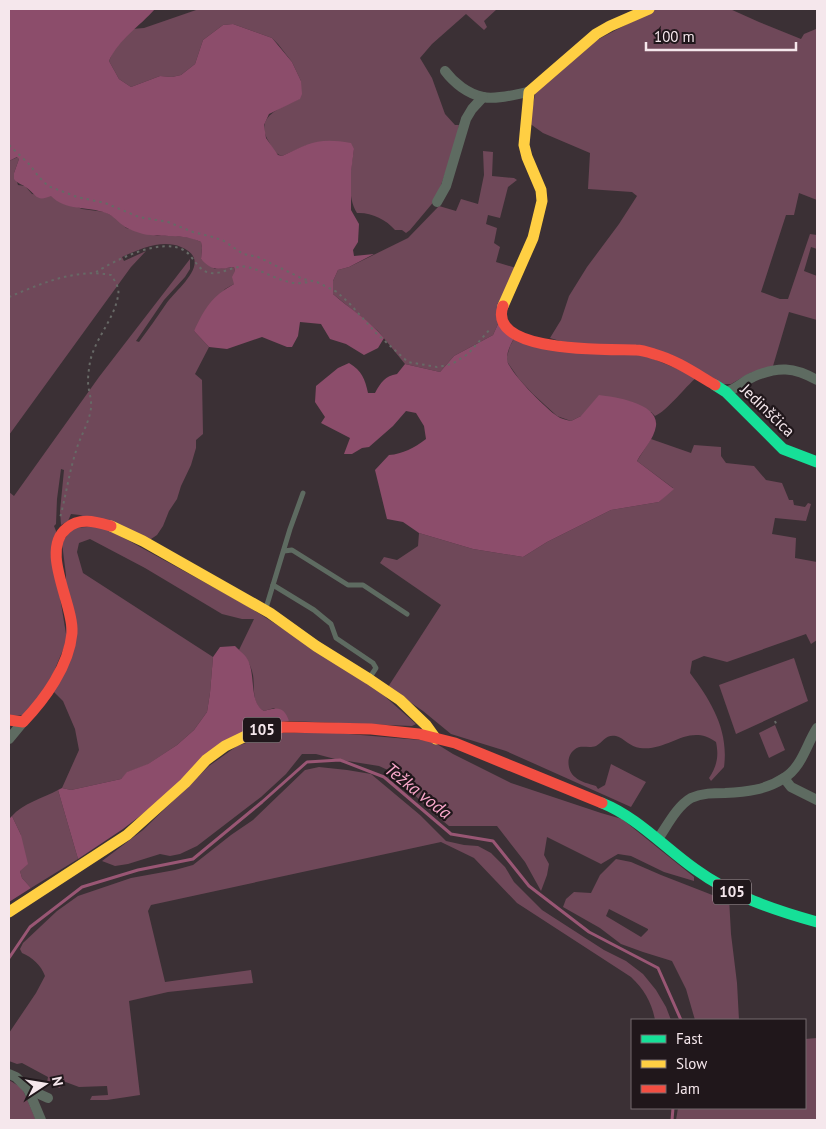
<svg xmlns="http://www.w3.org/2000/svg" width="826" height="1129" font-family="'PT Sans',sans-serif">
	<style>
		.green { fill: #6f4859; fill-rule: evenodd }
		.forest { fill: #8c4d6b }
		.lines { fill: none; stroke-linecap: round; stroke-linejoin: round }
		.stream { stroke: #995674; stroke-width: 3 }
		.path { stroke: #676966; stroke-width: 2; stroke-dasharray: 2.5 4; stroke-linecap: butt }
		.lane { stroke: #5e6b61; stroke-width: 5 }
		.street { stroke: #5e6b61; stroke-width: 10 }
		.fast { stroke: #16e098; stroke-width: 11 }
		.slow { stroke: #ffcf43; stroke-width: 11 }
		.jam { stroke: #f24e42; stroke-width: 11 }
		.labels { text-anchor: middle; stroke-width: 4.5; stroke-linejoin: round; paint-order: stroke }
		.shield { fill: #20171b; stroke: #b5a9ad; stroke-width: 1 }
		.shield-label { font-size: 15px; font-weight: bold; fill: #f5e7ec }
		.street-label { font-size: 16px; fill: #f5e7ec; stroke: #20171b }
		.water-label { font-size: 18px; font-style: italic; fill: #faa8cb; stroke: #20171b }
	</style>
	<rect width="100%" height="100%" fill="#3b3035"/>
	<g class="green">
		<path d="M199,9h298l-13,12 3,6 -3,3 -18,-16 -34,30 -12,14 12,20 13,36 10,11h4l-3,18 -20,56 -26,31 -4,3 -4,-3h-7c-9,-11 -25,-18 -38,-17 -11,-17 -6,-44 -3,-64l-47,-4 -25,11c-7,-2 -10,-8 -13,-14 -16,-26 12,-34 30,-43l2,-18 -9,-19 -14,-18 -6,-6 -39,-14 -10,1 -20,15 -8,24 -14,11 -9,2 -12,-1 -29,11 -12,-8 -10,-18 5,-11 18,-21 12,-1z"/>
		<polygon points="656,9 730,9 759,22 801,39 804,34 816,29 817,26 817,200 799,193 794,215 786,215 761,292 780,299 788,299 810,234 817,235 817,249 811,247 804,271 817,276 817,320 789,312 773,366 750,373 731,384 723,384 679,360 577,346 550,338 561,320 569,296 587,267 619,224 637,196 632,192 588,189 590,153 543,133 529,123 536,90 595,41"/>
		<polygon points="483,151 493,152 492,176 514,178 517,180 508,187 500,218 488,215 486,224 497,228 494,243 500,247 496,262 516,268 498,324 493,335 454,356 440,372 405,364 378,331 333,294 333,281 338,270 349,267 408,238 439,206 456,211 461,199 478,204 484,175"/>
		<path d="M18,157l1,2 -5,14 4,12 7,1 7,8 20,2 30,13 23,3 11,6 10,10 31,8h19l16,2 9,4 1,6 -1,11 14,10 19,-2 1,4 -1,13 -9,5 -31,42 15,16 -14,27 7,6 1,54 -7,6v8l-5,17 -10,21 -4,13 -8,12 -6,15 -6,9 -9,6 -68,-26 -9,-1 -3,7 -7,4 -1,-14 4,-41 -3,-1 -4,30 -1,25 -2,2 2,5v42l11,67 -17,41 -24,34 -17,1v-224l5,4 85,-119 91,-118v10l-5,8 -21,23 -28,41 3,1c9,-12 18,-25 27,-38 10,-15 49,-43 15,-57 -19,-8 -41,2 -59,10l2,4 22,-10 -15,16 -122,168v-274z"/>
		<path d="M515,337l124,16 58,24c-12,10 -30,34 -42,39l-4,-4 -70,4 -10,5 -14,-5 -24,-22 -14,-15 -13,-19 4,-14z"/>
		<path d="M651,439l40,14 3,-8 27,2v9l5,7 28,3 12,14 16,3 7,17h4l1,5 11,2 3,-4 3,1 -5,17 -31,-3 -3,16 24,4 -1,20 22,4v78l-6,4 -5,-10 -79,28 -23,-6 -12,5 -2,12c21,28 39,57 34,94l-13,14 -2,-3c8,-12 10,-22 7,-36 -28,-20 -47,10 -76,6 -10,-1 -16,-10 -24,-12 -10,-2 -13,6 -20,10 -8,3 -15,-2 -22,4 -8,6 -7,21 1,27 5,5 15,7 21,9l2,3 7,-4 6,-21 35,18 -15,25 -125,-56 -55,-17 -28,-23 -35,-24 53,-82 -61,-42 4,-6 13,3 21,-14 1,-13 54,16 50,8 24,-15 64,-32 48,-8 14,-14 -36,-27z"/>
		<path d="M102,526l142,78 129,82 43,38 -4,2 -123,-5 -15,-13 -10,3c-13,-7 -9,-24 -11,-36 -2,-10 -7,-18 -14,-25l15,-31h-12l-20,-5 -77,-46 -55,-29 -11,4 -2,9 6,21 130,84 -3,36 -3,19 -13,18 -17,15 -30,20 -19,7 -7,7 -50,11 -9,-2 17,-38 -4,-21 -12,-28 -11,-11 14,-27v-88l-4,-32 10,-15z"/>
		<polygon points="794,658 808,701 736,734 719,685"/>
		<polygon points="775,725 785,750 769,758 759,733"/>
		<polygon points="276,733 337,733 432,741 453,754 511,783 601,813 622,819 694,877 694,881 664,872 631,856 618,854 601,864 547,837 544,855 549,864 547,875 541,891 525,862 497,826 449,826 432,812 390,771 379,766 335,759 316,754 302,754 286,774 261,797 197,846 180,854 170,856 160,854 128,864 115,866 102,861 143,830 209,766 237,746"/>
		<path d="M319,767l28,3 24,4 49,41 26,26 18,4 14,1 13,7 14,14 9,15 28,28 62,40 22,11 17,13 13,16 10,17 5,13h-16c-3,-17 -11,-31 -24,-43l-114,-74 -43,-45 -33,-16 -290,63 -3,6 17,71 86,-12 2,13 -85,9 -39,9 11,94 -33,5h-17l2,-4 16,-1 -1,-9 -28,1 -16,-6 -3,7 -13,-5 1,-6 -26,-14 -5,1 -8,-3v-28l27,-40 9,-17c-4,-11 -13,-19 -23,-23l-2,-4 3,-6 34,-32 21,-15 53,-18 44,-8 18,-5 38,-30 22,-15 52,-50z"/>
		<path d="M58,790l20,69 -47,29 -9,-10 -2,-7 1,-36 -9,-19c10,-12 31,-18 46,-26z"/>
		<path d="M616,859l15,3 30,13 59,23 4,-1 5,1 2,36 6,49 2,37h-44l-9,-31 -14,-28 -29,-9 -22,-8 -21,-16 -37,-21 3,-8 8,-7 17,1 9,-18zM609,909l39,20v1l-7,7 -35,-21z"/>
		<polygon points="817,1038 817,1120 676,1120 678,1108 805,1108 805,1039"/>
		<polygon points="9,1080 22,1088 36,1120 9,1120"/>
	</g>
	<g class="forest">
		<path d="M9,9h146c-16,18 -36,30 -46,52l10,18 12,8 29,-11 12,1 9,-2 14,-11 8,-24 20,-15 10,-1 39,14 20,24 9,19 1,13 -2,5 -31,15 -5,11 2,13 12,17 4,1c27,-13 37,-19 69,-13l3,6 -3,23v38l8,14 -1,18 -5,8 1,6 20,-2 -25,13 -11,3 -5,11v13c17,15 36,26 51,44l-6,10 -14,7 -18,-11 -16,-5 -9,-15 -21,-2 -2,14 -6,11h-5l-25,-10 -35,12 -18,-2 -15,-16c11,-23 17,-34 40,-47l-2,-7 3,-6 -1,-4c-16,2 -21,5 -33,-8l1,-11 -1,-6c-19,-9 -38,-4 -58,-8 -6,-2 -13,-4 -18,-7 -7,-5 -11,-11 -19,-14 -18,-7 -41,-2 -55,-17 -14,6 -14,0 -24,-8 -5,-4 -9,-4 -13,-9v-6l5,-14 -2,-2 -8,4z"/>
		<path d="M498,324l17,13c-4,6 -8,14 -8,22 -1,10 40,51 50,57 4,3 10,4 14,5l10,-5 18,-21c16,2 60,8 57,31 -2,13 -13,24 -19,35l37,28 -15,13 -48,8 -64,32 -24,15 -50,-8 -54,-16 -16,-11 -16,-3 -12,-49 14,-15c14,-1 25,-7 37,-16l-2,-13 -8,-13 -10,-2 -13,15 -24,21 -7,1 -10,6h-8l6,-16 -29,-15 4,-6 -10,-15 1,-16 22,-18 11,-5c13,8 16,16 19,30h7c6,-11 10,-17 22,-19l8,-10 35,8 14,-16 39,-21z"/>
		<path d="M235,646c3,3 8,7 11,11 11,15 2,45 18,54 13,-4 20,-5 25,10l-29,3 -137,105 -45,30 -20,-69 4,-2 9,2 50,-11 6,-7 21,-8 29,-19 17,-15 13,-18 3,-19 3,-36 7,-10z"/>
		<polygon points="12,816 21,835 28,864 20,871 22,878 31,888 9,902 9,819"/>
	</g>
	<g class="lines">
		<g class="stream">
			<polyline points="9,958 30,927 82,887 138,870 193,859 262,802 307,762 340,760 384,777 451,834 493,841 529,886 589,932 658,968 681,1020"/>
			<polyline points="672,1120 673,1108"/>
		</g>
		<g class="path">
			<polyline points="9,145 29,164 39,177 48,186 77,197 105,203 139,217 168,222 193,232 213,237 224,241 243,254 258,257 303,279 317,282 337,292 350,304 376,333 408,362 437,367 452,364 468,354 491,328"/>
			<path d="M96,272c20,-12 66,-36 89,-21 9,6 13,20 25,22 12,2 26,-9 37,-6 16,3 31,14 47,16 5,1 11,-1 16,-1"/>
			<path d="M9,297c31,-13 67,-29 102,-22 4,6 9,13 7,21 -4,24 -23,42 -28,66 -1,6 -2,14 -2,19 0,9 4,18 3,27 -2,16 -11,28 -15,43 -7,22 -10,44 -16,67"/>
			<polyline points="775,721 777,726"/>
		</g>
		<g class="lane">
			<polyline points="284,551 292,550 348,585 363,585 407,614"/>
			<polyline points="273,585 314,610 331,624 336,638 373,663 376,668 370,677"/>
			<polyline points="266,608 290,529 303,493"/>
		</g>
		<g class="street">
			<path d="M445,71c9,12 23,23 38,26 14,3 33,-3 46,-5"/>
			<polyline points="437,202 446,186 466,119 472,109 483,97"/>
			<path d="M726,392c11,-3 17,-11 27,-15 25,-11 41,-10 64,3"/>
			<polyline points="9,739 23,722"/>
			<polyline points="784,778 791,787 817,800"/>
			<path d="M658,839c9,-13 19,-33 33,-41 11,-5 23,-5 34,-5 21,-1 41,-3 59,-15 18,-11 22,-33 33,-50"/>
			<polyline points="9,1074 16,1077 28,1089 48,1098"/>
			<polyline points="28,1089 41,1120"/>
		</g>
		<g class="fast">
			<polyline points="715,385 726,392 783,449 817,462"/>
			<path d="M602,803c35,14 62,44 93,66 37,27 79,41 122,53"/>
		</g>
		<g class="slow">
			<polyline points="503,306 533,238 542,201 541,190 527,157 524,145 529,92 596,34 610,26 649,9"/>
			<polyline points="111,526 143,541 270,613 316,646 369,679 400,700 426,725 436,739"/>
			<polyline points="9,912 127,835 185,783 206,760 225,746 254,732"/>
		</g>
		<g class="jam">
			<path d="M503,306c-17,48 108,43 133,44 6,0 12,2 18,4 22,6 42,20 61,31"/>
			<path d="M9,720l14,2c22,-23 46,-56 49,-89 2,-29 -33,-83 -5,-105 13,-11 29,-6 44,-2"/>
			<polyline points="254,732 284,727 371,729 419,734 455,743 602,803"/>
		</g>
	</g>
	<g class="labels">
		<g class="shield">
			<rect x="243" y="717.5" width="38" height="25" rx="4"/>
			<rect x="713" y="879.5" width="38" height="25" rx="4"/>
		</g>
		<g class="shield-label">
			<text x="262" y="735">105</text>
			<text x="732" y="897">105</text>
		</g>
		<g class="street-label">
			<text transform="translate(768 410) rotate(44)" y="6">Jedinščica</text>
		</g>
		<g class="water-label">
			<text transform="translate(418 791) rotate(38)" y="6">Težka voda</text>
		</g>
	</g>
	<rect width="826" height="1129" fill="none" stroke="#f5e7ec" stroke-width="20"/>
	<rect x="631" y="1019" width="175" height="90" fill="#20171b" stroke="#756a6f"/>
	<rect x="641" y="1035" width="25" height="8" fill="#16e098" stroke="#756a6f"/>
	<text x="676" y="1044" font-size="15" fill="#f5e7ec">Fast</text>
	<rect x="641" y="1060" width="25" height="8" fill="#ffcf43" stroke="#756a6f"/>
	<text x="676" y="1069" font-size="15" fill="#f5e7ec">Slow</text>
	<rect x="641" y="1085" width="25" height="8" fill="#f24e42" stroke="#756a6f"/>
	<text x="676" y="1094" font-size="15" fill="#f5e7ec">Jam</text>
	<g transform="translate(45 1084) rotate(78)" stroke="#20171b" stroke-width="4" paint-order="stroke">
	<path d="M0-4L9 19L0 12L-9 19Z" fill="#f5e7ec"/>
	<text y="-8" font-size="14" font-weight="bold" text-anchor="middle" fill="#f5e7ec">N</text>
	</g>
	<path d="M646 42v8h150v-8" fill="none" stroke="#f5e7ec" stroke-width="2.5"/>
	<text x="654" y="42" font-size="15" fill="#f5e7ec" stroke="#20171b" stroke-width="4" paint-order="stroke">100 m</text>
</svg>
